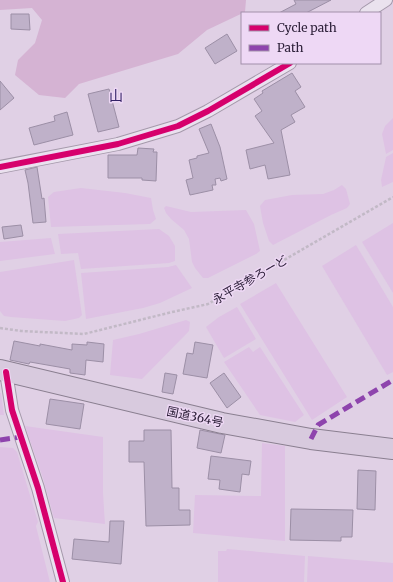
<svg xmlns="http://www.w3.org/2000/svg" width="393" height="582" font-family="Merriweather,'Noto Sans JP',serif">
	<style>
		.farmland { fill: #dec2e4 }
		.green { fill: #d5b3d3 }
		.building { fill: #bfb1c9; stroke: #9c8fa6 }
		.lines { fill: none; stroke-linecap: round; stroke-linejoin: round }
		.minor-casing { stroke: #a599ab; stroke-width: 14 }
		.trunk-casing { stroke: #8a7f90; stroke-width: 22 }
		.path { stroke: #c2b9c6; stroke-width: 2.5; stroke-dasharray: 3 2; stroke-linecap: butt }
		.minor { stroke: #eae2ee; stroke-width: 12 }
		.trunk { stroke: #d8cade; stroke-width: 20 }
		.quiet { stroke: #8e44ad; stroke-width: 5; stroke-dasharray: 10 5; stroke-linecap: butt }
		.cycleway-casing { stroke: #eed8f5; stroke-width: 8 }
		.cycleway { stroke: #d6006c; stroke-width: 6 }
		.labels { text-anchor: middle; stroke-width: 3; stroke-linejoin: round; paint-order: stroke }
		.street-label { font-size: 12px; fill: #2e213a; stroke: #eed8f5 }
		.quarter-label { font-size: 14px; fill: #322165; stroke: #eed8f5 }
	</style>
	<rect width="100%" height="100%" fill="#e0d0e5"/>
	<g class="farmland">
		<polygon points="393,118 393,150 386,154 382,134 385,126"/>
		<polygon points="393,153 393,182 382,187 381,180 386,157"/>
		<polygon points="342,185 346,189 350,204 347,208 331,215 273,245 269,241 263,223 260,206 265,200 292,195 323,194 334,190"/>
		<polygon points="81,188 125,193 151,198 153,210 156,219 150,224 51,227 48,197 54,192"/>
		<polygon points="166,206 191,212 246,210 254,224 260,251 256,254 208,278 203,278 195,268 192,262 189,239 184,230 171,219 166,213 164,208"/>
		<polygon points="393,223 393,293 362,242"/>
		<polygon points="159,229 169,236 175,246 175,261 169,263 81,269 78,253 61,254 58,234"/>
		<polygon points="51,238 55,254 0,261 0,242"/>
		<polygon points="356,245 393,307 393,372 387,375 322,266"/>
		<polygon points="74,260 82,315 79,318 65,321 11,317 4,316 0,311 0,272"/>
		<polygon points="176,265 192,288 160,303 143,308 86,319 81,273 168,267"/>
		<polygon points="276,283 347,397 312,420 240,304"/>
		<polygon points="237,307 256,339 224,358 206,327 219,317"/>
		<polygon points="186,320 190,322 189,331 142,379 110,375 113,340 139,334"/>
		<polygon points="249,347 253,352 260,347 304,415 295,422 260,415 224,362"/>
		<polygon points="0,393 1,393 4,415 0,415"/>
		<polygon points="25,426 103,437 103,493 105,524 54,518 43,478"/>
		<polygon points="262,443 285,446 285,541 193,533 195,495 261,496"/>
		<polygon points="0,447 13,448 17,452 38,522 36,526 50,582 0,582"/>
		<polygon points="227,549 305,556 304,582 218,582 218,551 226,551"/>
		<polygon points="308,556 393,563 393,582 307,582"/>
	</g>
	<polygon class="green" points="0,0 246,0 245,12 207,30 178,54 79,84 65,98 39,95 15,75 18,60 35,43 42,20 32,8 0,10"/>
	<g class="building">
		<polygon points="294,0 331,0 306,13 279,13 296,4"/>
		<polygon points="11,14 29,14 30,30 11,29"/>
		<polygon points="227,34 237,51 215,64 205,48"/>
		<polygon points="292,73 301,87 295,91 305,107 291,115 295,122 281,130 290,175 268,179 265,165 250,169 246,150 274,143 255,116 262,111 254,99 263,93 262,91"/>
		<polygon points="0,81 14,98 0,110"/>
		<polygon points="109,89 119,127 98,132 88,94"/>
		<polygon points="67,112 73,135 34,145 29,128 55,121 54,116"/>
		<polygon points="211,124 220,147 227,179 221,181 220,178 215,179 216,185 212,185 213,190 190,195 186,180 193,178 189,160 197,158 197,156 209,153 199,129"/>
		<polygon points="138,148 154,149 153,152 157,152 156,181 142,180 142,178 108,178 108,155 137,155"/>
		<polygon points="37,167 42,199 44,198 46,222 33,223 28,183 25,170"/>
		<polygon points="21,225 23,236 4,239 2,227"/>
		<polygon points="14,341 40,346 40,344 72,350 72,344 87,345 87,342 104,344 103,362 86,360 85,375 70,373 70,369 30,362 29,364 10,360"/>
		<polygon points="195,342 213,345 207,378 183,374 187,353 193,354"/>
		<polygon points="165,373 177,375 173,394 162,392"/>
		<polygon points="224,373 241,397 227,408 210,383"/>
		<polygon points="50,399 84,404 80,429 46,424"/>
		<polygon points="144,430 171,430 172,488 179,488 179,510 190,510 190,525 146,526 144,462 129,462 129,441 144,441"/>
		<polygon points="200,430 225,435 221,453 197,448"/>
		<polygon points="211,456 251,461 249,475 242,474 240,492 219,489 220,480 208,479"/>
		<polygon points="358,470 376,471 375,510 357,509"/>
		<polygon points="291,509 353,510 352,537 341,537 341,541 290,540"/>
		<polygon points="110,521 124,521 121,564 72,559 74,539 109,542"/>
	</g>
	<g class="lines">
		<defs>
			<g id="minor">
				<polyline points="366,13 386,0"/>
				<polyline points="0,167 118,144 178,126 208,111 290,63"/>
				<polyline points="6,372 12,410 38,488 63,582"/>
			</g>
			<polyline id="trunk" points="0,370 222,423 311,439 393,449"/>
		</defs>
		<use href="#minor" class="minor-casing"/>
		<use href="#trunk" class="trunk-casing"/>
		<polyline class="path" points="0,328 21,331 84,334 168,313 208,304 393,197"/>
		<use href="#minor" class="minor"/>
		<use href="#trunk" class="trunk"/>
		<g class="quiet">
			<polyline points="311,439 318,425 393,380"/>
			<polyline points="0,440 21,437"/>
		</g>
		<defs>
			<g id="cycleway">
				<polyline points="0,167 118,144 178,126 208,111 290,63"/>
				<polyline points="6,372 12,410 38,488 63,582"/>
			</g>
		</defs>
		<use href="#cycleway" class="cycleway-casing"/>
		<use href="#cycleway" class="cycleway"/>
	</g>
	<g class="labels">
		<g class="street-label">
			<text transform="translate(250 280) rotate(-30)" y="4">永平寺参ろーど</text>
			<text transform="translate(195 417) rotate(12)" y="4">国道364号</text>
		</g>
		<g class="quarter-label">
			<text x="116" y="101">山</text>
		</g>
	</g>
	<rect x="241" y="12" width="140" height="52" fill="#eed8f5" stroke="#a18faa"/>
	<rect x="249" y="25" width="20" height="6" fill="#d6006c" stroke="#a18faa"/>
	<text x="277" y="32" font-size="12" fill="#2e213a">Cycle path</text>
	<rect x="249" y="45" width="20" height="6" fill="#8e44ad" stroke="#a18faa"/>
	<text x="277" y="52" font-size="12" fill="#2e213a">Path</text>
</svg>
